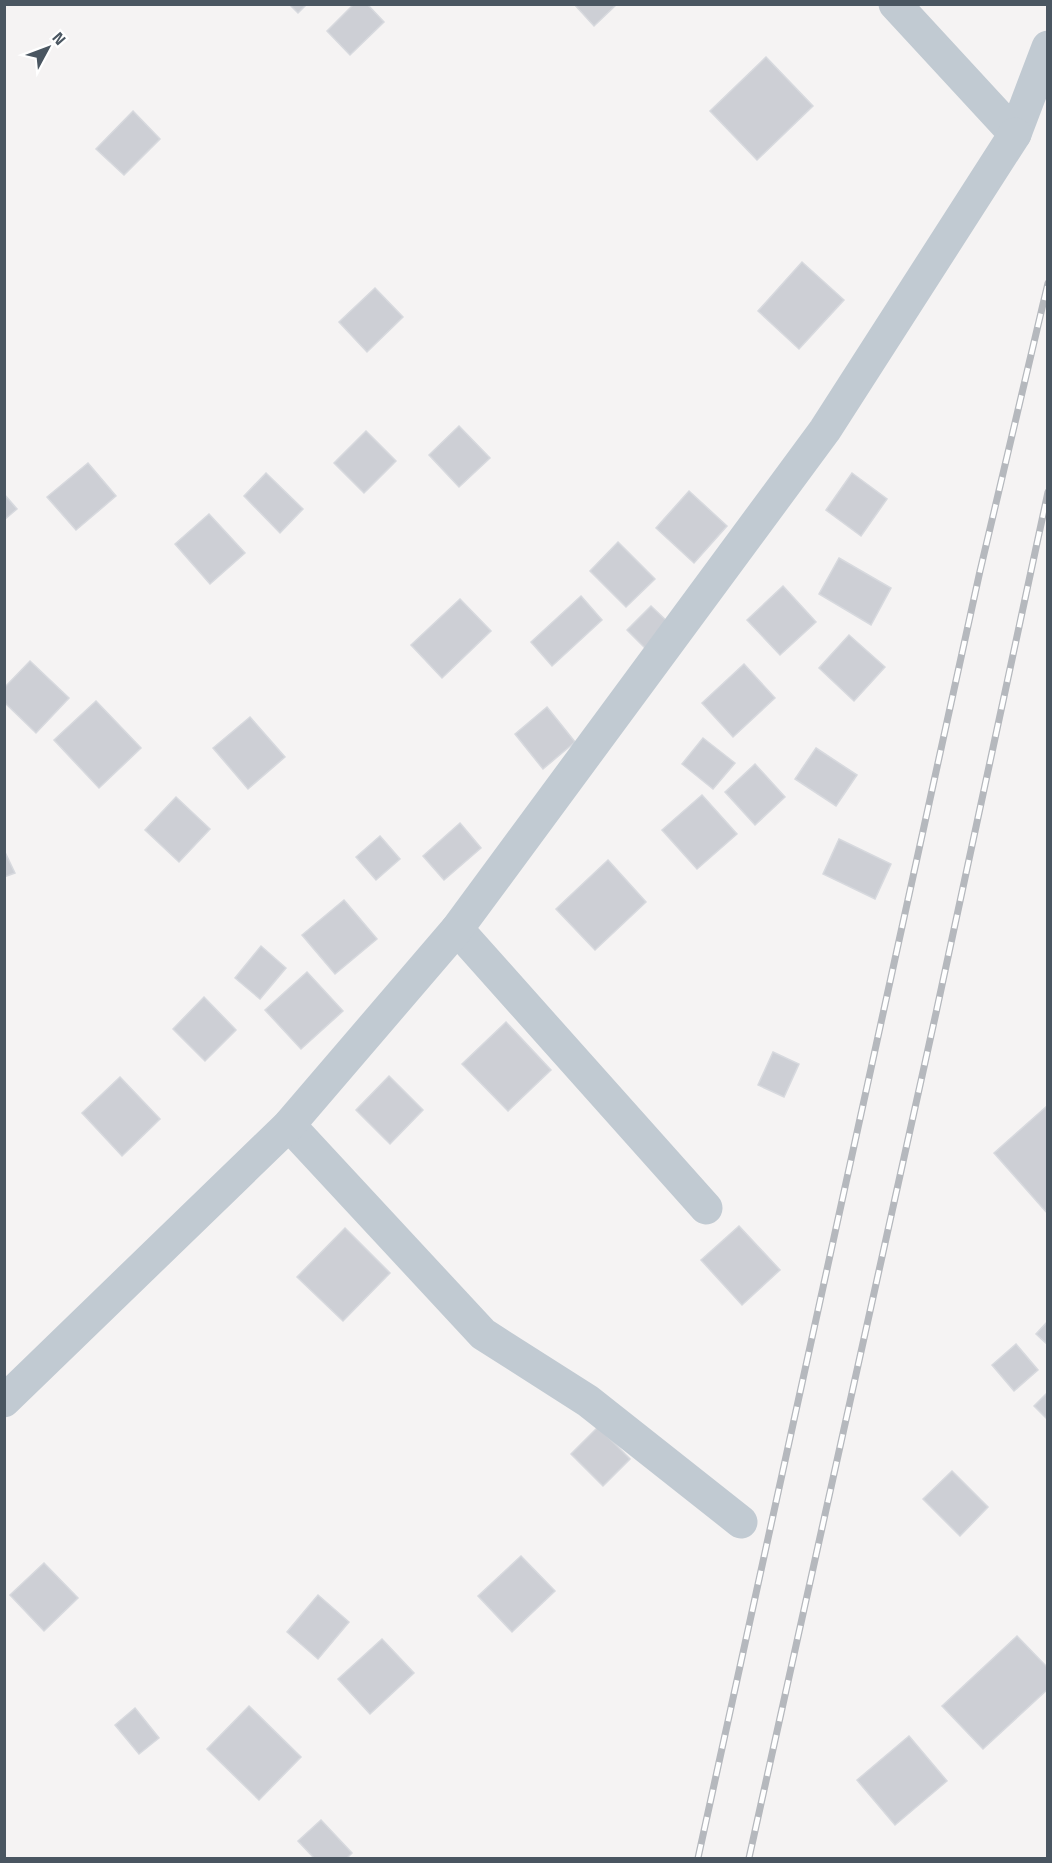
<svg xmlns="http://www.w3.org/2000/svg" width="1052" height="1863" font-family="'Titillium Web',sans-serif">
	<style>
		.building { fill: #cdcfd5; stroke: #d7d9de; stroke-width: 1.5 }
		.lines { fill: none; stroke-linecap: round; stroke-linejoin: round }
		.minor { stroke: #c1cad2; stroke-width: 33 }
		.rail-casing { stroke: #b5b8bd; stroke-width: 7 }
		.rail { stroke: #fff; stroke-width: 4.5; stroke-dasharray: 14; stroke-linecap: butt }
	</style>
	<rect width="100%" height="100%" fill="#f5f3f3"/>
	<g class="building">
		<polygon points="289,4 307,4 298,13"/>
		<polygon points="354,4 367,4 384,22 350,55 327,31"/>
		<polygon points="574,4 617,4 594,26"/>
		<polygon points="766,57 813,106 757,160 710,111"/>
		<polygon points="133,111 160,139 124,175 96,149"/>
		<polygon points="802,262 844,300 799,349 758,311"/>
		<polygon points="375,288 403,317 367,352 339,322"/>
		<polygon points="459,426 490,458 459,487 429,455"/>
		<polygon points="366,431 396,461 364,493 334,463"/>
		<polygon points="88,463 116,496 76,530 47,497"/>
		<polygon points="266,473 303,509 280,533 244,496"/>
		<polygon points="852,473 887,499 861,536 826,510"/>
		<polygon points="689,491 727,526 694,563 656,528"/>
		<polygon points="4,494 17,509 4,520"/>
		<polygon points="209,514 245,553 210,584 175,544"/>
		<polygon points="618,542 655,579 626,607 590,571"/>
		<polygon points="839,558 891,588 871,625 819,594"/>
		<polygon points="783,586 816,622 780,655 747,620"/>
		<polygon points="581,596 602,620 552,666 531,642"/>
		<polygon points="460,599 491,631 442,678 411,645"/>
		<polygon points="651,606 672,626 647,650 627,630"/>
		<polygon points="849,635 885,667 854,701 819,668"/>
		<polygon points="30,661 69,698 36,733 4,702 4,688"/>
		<polygon points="744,664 775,698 733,737 702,703"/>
		<polygon points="96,701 141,748 99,788 54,740"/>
		<polygon points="547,707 575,742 543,769 515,734"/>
		<polygon points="250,717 285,757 248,789 213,748"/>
		<polygon points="703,738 735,763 713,789 682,764"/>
		<polygon points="816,748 857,775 836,806 795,779"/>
		<polygon points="755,764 785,797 755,825 725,792"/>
		<polygon points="702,795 737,834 697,869 662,830"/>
		<polygon points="176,797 210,829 179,862 145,830"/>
		<polygon points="460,823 481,848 444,880 423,856"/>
		<polygon points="380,836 400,859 376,880 356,857"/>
		<polygon points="839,839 891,864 875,899 823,874"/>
		<polygon points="4,850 15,873 4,877"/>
		<polygon points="608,860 646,902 595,950 556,909"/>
		<polygon points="344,900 377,939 335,974 302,935"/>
		<polygon points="261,946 286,968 260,999 235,978"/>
		<polygon points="307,972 343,1011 301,1049 265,1010"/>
		<polygon points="204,997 236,1030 205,1061 173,1029"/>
		<polygon points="506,1022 551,1070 508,1111 462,1064"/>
		<polygon points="773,1052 799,1064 784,1097 758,1085"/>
		<polygon points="389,1076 423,1110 390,1144 356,1110"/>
		<polygon points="120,1077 160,1119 122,1156 82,1113"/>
		<polygon points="1047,1106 1048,1107 1048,1214 994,1153"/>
		<polygon points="739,1226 780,1270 742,1305 701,1260"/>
		<polygon points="345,1228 390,1273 343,1321 297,1277"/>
		<polygon points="1048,1321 1048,1345 1036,1334"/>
		<polygon points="1016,1344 1038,1370 1014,1391 992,1365"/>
		<polygon points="1048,1392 1048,1420 1034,1406"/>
		<polygon points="598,1427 630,1459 603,1486 571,1454"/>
		<polygon points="952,1471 988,1507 960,1536 923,1499"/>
		<polygon points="521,1556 555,1591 512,1632 478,1596"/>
		<polygon points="44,1563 78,1598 44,1631 10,1595"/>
		<polygon points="318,1595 349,1622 318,1659 287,1632"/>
		<polygon points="1017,1636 1048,1668 1048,1689 983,1749 942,1706"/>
		<polygon points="382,1639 414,1673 370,1714 338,1679"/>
		<polygon points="249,1706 301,1757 259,1800 207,1749"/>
		<polygon points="135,1708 159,1738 139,1754 115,1725"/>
		<polygon points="909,1736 947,1781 895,1825 857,1780"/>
		<polygon points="321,1820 352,1853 347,1858 314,1858 298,1841"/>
	</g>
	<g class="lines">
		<g class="minor">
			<polyline points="895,4 1015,134 1048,47"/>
			<polyline points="457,929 706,1208"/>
			<polyline points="289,1125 483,1334 588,1401 741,1522"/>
			<polyline points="4,1401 289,1125 457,929 825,430 1015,134"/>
		</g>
		<defs>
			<g id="rail">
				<polyline points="698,1858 980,571 1048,283"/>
				<polyline points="749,1858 936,1013 1048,492"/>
			</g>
		</defs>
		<use href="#rail" class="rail-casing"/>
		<use href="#rail" class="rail"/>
	</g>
	<rect width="1052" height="1863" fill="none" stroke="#4a5661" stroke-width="12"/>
	<g transform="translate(48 48) rotate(49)" stroke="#ffffff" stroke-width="4.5" paint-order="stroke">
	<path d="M0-4.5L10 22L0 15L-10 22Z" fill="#4a5661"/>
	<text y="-9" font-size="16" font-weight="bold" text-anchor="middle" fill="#4a5661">N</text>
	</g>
</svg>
